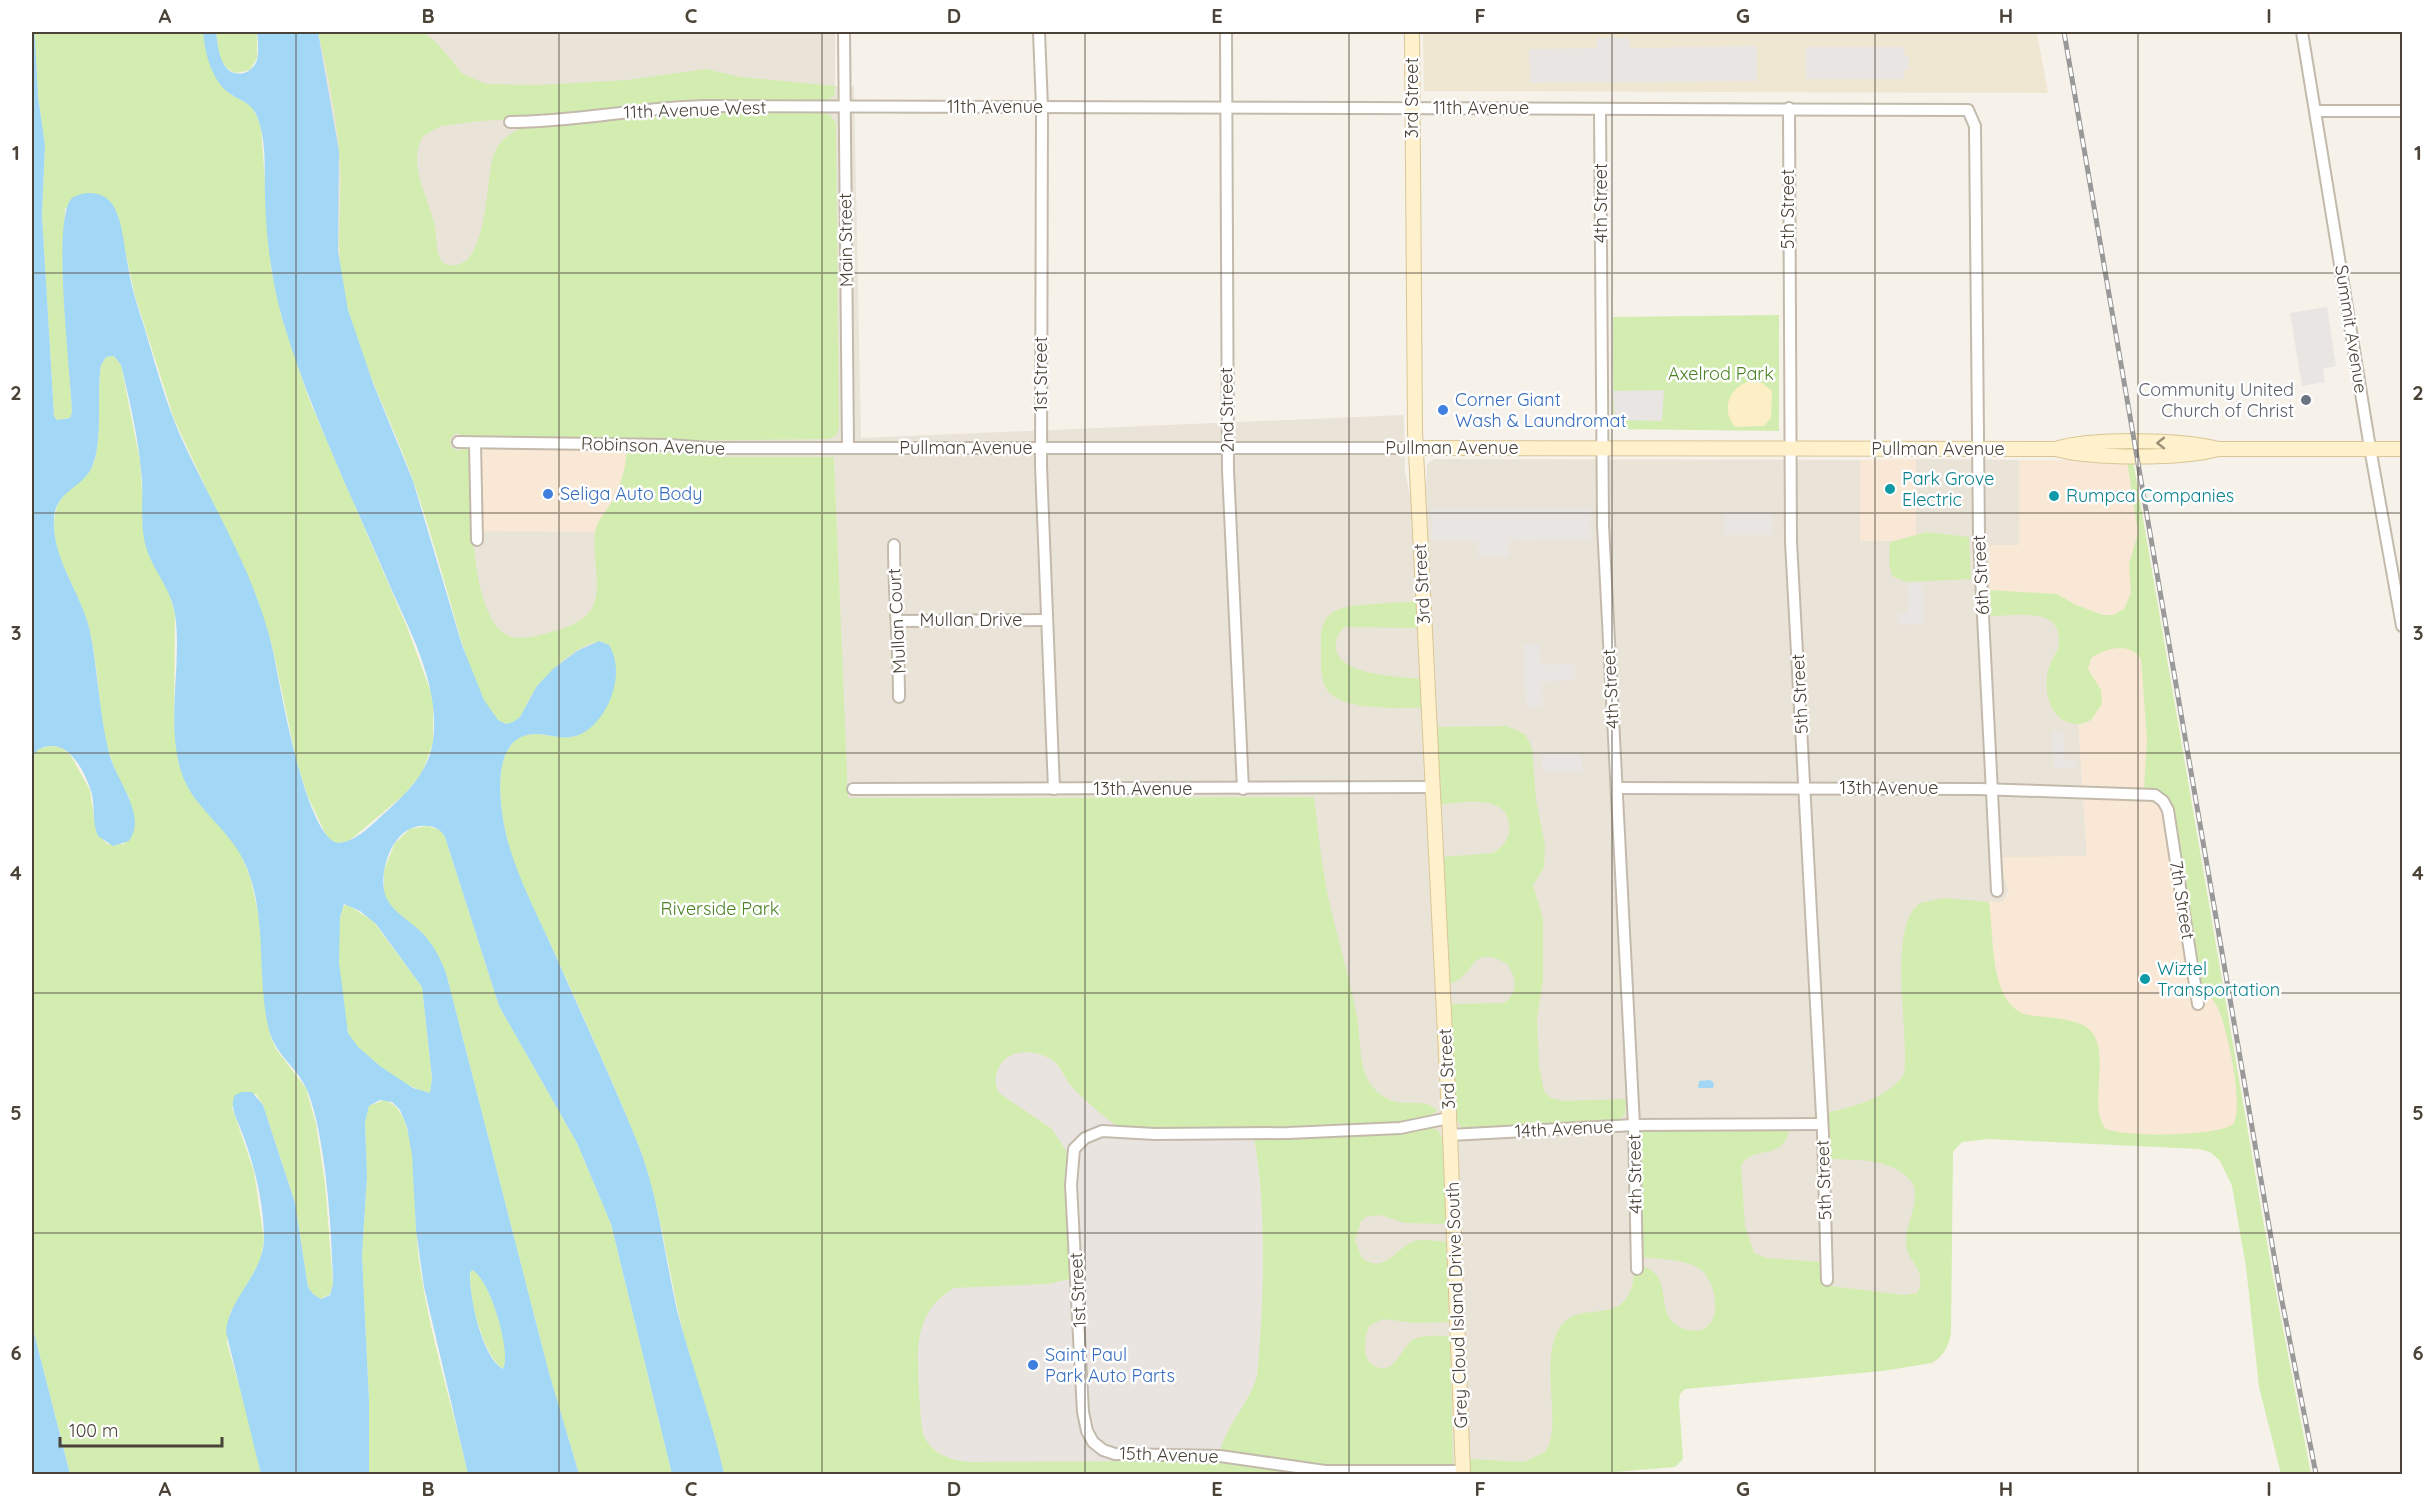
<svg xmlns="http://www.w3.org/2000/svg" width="2434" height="1506" font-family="Quicksand,sans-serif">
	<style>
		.residential { fill: #eae4d8 }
		.commercial { fill: #f9e8d5 }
		.industrial { fill: #e9e4df }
		.education { fill: #f0e7d3 }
		.green { fill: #d3edb1 }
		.sand { fill: #fceec5 }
		.parking { fill: #e8e5e2 }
		.water { fill: #a3d7f6; fill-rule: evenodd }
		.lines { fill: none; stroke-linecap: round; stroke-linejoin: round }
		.street-casing { stroke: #c3baac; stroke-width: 14 }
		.secondary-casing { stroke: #d9c697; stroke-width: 16 }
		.street { stroke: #fff; stroke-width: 10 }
		.secondary { stroke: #fff1cb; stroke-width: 14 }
		.rail-casing { stroke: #999; stroke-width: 5 }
		.rail { stroke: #fff; stroke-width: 3; stroke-dasharray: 9; stroke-linecap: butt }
		.oneway { stroke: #9c917a }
		.grid { fill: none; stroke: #4b4337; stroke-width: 1.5; stroke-opacity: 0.55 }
		.worship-dot { fill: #6b7280; stroke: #fff; stroke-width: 2 }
		.shop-dot { fill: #3f7fe0; stroke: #fff; stroke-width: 2 }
		.culture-dot { fill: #0f9aa8; stroke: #fff; stroke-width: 2 }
		.labels { text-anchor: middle; stroke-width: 5; stroke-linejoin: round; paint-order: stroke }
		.street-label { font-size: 18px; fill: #4b4337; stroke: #fff }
		.park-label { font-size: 18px; fill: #4b8225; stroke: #fff }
		.worship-label { font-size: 18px; fill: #5b616d; stroke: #fff; text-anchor: end }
		.shop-label { font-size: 18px; fill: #366cbe; stroke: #fff; text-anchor: start }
		.culture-label { font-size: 18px; fill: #0d838f; stroke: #fff; text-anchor: start }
		.neatline { fill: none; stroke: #4b4337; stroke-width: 2 }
		.grid-label { font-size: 20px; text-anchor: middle; font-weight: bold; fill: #4b4337 }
	</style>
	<rect width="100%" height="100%" fill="#f6f2ea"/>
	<g class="residential">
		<polygon points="318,32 835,32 835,86 854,86 861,438 1404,415 1405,472 1413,510 1441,1086 1455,1474 1310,1474 1273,1468 1243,797 847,798 834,457 724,457 679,450 640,532 615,661 522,713 340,269"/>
		<polygon points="1434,459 1860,460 1861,541 1916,541 1916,459 2019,460 2019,545 1988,546 1991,606 2071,606 2087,857 2003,857 2004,876 2009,890 2004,901 1996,904 1989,902 1939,904 1940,1352 1640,1353 1640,1466 1470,1466 1425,506 1427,464"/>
	</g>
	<g class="commercial">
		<polygon points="485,447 640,448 640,532 481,531 480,452"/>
		<polygon points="1916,459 1916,541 1860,541 1860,460"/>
		<polygon points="2019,460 2132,460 2248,1134 1940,1135 1987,904 1989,901 2001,903 2009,893 2004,876 2003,857 2087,856 2071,606 1991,606 1988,545 2019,545"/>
	</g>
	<polygon class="industrial" points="1243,797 1273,1468 914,1462 886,798"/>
	<polygon class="education" points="1423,32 2037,32 2048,93 1424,91"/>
	<g class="green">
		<polygon points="34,32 203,32 214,75 230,94 252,106 261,126 271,268 281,315 309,399 407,627 433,698 433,743 422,773 405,794 349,841 338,843 328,839 308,797 297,763 272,645 258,601 174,419 135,296 119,223 65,208 63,270 72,412 70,418 57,420 54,416 42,215 45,145 38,96"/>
		<path d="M216,32h41v26l-7,12 -13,3c-19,-5 -19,-25 -21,-41z"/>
		<path d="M318,32h105l14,11 26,31 23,10 52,1 89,-5 79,-11 34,8 95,9 -1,10 -10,6 -344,19 -39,5 -18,10c-15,27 2,54 9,80 4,10 4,21 5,32 1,7 4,16 12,17 40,7 36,-89 45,-111 5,-14 15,-20 29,-27l189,-18 111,3 7,3 6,8 3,304 -2,8 -8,4 -155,2 -206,-3 -12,-5 -6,6 1,8 8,4 8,-4 3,4c1,39 -2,164 37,184 13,6 26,2 40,-2 16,-4 39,-11 46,-27 10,-24 -3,-53 3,-78 4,-12 13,-20 18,-31 8,-15 12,-32 13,-49l52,2 45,7h110l14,341 466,-1c4,35 8,70 15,104 9,38 20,76 28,115 4,21 1,53 15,70 25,30 47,7 65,24l-8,8 -31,6 -96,4h-167c-6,-1 -14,-1 -19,-3 -10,-6 -41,-33 -48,-43 -5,-8 -8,-16 -16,-22 -16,-11 -43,-12 -53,7 -4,9 -5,17 0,26l53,36 15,23 -3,29 6,98 -22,5 -94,4c-40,23 -37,61 -35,102 1,15 1,31 5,46 9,19 27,24 46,26l234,-1 106,13h-586c-11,-49 -30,-97 -42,-146 -15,-62 -22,-127 -45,-186 -25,-63 -54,-126 -82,-188 -15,-33 -33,-66 -44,-101 -9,-28 -25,-107 15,-118 18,-4 34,7 52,0 31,-13 51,-68 26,-93 -23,-4 -58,33 -71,51 -6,7 -7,17 -13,24 -4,4 -10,8 -16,6 -23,-4 -48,-100 -54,-122 -14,-48 -27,-96 -45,-142 -22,-57 -50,-111 -62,-171 -8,-41 -1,-81 -3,-122 -2,-45 -12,-90 -22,-134z"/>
		<polygon points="1779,315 1779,431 1613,429 1613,317"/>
		<path d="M114,356l7,9 19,96 6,85 22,43 7,24 -1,107 5,45 58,81 13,30 9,41 11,118 6,14 30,39 10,36 9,59 8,101 -3,10 -10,5 -7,-5 -5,-7 -13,-84 -32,-98 -7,-11 -24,13 22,65 10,68 -4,22 -30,51 -3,30 23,81 11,50h-191l-38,-149v-567l6,-9 12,-3 11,1 10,9 19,34 6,41 11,13h17l6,-45c-37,-54 -25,-121 -44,-181 -11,-34 -37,-65 -31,-103 3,-25 28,-30 38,-50 9,-20 4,-75 8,-100l5,-8z"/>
		<path d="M2127,460h6l139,812 39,202h-30l-22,-87 -13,-120 -14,-81 -12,-25 -10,-9 -11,-3 -211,-10 -26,3 -9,10 -2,181c-3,14 -6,22 -19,30l-49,8 -198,18 -5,5 -1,9 4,56 -8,8 -84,7h-121v-15l54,3 21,-10c19,-27 -7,-86 14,-123 19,-34 68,4 75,-54l7,-1v-8c38,9 7,56 48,64 35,7 31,-46 11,-61 -15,-10 -42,-10 -59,-12l-2,-121 4,-6 147,-2c-8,37 -37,14 -49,38l4,60 9,27 12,5 55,4 1,23 82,10 13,-2c12,-22 -10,-31 -11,-48 -2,-21 14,-39 7,-61 -17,-26 -57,-24 -83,-25l-1,-47c26,-5 60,-15 75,-38 6,-38 -18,-147 16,-171l24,-5 45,4c5,33 0,98 35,112 18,4 42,3 59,11 34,18 2,81 23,104 18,8 116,8 128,-6 9,-22 -6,-88 -14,-110 -4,-10 -11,-20 -20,-26l-28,-179 -9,-14 -19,-5 3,-49 -6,-81c-12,-18 -35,-11 -50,-1l-3,11 13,21 1,14 -11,16c-9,5 -17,5 -26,1 -18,-9 -22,-37 -16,-54 3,-9 10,-16 10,-25 0,-7 -2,-17 -8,-21 -14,-10 -43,-5 -60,-5l-1,-26 67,4 19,11 27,10h10l11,-6 7,-16 -2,-29 9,-31z"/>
		<polygon points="1927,532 1969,537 1971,579 1907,582 1892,576 1889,563 1890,542"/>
		<path d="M1417,601l2,27 -74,-1c-7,5 -9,12 -9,21 3,28 62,28 85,31l1,29c-26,-1 -87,5 -98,-24 -4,-11 -3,-25 -3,-37 -1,-14 0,-28 14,-36 20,-9 59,-7 82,-10z"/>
		<path d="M1507,726l18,8 7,14 4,52 9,45 -1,23 -11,17 10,34v61l-6,39 2,47 5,25 7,7 12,3 63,-2 -1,15 -6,6 -150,9 -8,-2 -6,-10 -5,-113 54,-1c15,-9 12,-29 2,-40 -37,-20 -30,14 -57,21l-7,-127 51,-4c8,-5 16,-13 16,-23 3,-37 -47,-28 -69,-25l-4,-78z"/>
		<polygon points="427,826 440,830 445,837 499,1006 577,1143 611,1224 672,1474 579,1474 549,1373 446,973 426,937 390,906 384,894 384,870 395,843 410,829"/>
		<path d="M346,904l27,17 49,66 10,91 -2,15c-23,-4 -66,-34 -79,-54 -10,-16 -20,-125 -5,-135z"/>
		<path d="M384,1100c35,8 30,96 32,125 4,84 34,168 52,249h-99v-74l-7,-145 5,-79 -2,-54 4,-16z"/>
		<path d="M1432,1128l6,2 4,9 4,85 -41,-1 -25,-8 -14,2 -5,4 -6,19 7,18c22,16 32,-7 50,-16 10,-4 24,-1 34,0l3,80 -35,1 -31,-4 -14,7c-3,7 -4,15 -4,23 0,7 3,13 8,16 24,14 27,-22 44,-27 10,-3 23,-2 33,-2l3,127 -6,3 -111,1 -116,-15c7,-29 29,-48 37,-76 7,-73 10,-167 -3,-238l155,-7z"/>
		<path d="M471,1271h4c15,13 38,81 28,98 -19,-11 -37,-77 -32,-98z"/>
	</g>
	<path class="sand" d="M1747,382l15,1 10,8 -1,27 -7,8 -29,1c-14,-17 -7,-37 12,-45z"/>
	<g class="parking">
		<polygon points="1598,38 1629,38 1631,48 1757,46 1757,81 1530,83 1529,49 1596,48"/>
		<polygon points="1806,47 1904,47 1905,56 1909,57 1909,69 1904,70 1904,79 1806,79"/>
		<polygon points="2327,307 2336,366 2323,369 2325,382 2302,386 2290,313"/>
		<polygon points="1664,390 1662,421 1615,420 1613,391"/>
		<polygon points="1590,508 1591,540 1509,541 1509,557 1478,557 1477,541 1432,541 1431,509"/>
		<rect x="1724" y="512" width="49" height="23"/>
		<polygon points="1907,583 1922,583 1925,624 1899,625 1898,613 1908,612"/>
		<polygon points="1523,644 1540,644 1541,665 1575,664 1575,680 1542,682 1543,707 1526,708"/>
		<polygon points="2052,731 2063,731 2065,760 2075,760 2076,767 2054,768"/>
		<rect x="1542" y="753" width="40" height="19"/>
	</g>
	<g class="water">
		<path d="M32,32h2l1,7 3,57 7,49 -3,70 12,201 3,4 13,-2 2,-6c-1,-37 -21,-193 0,-214 13,-8 32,-7 41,7 10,17 11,42 15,61 3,20 9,39 15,57 11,37 22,77 37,112 32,71 76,139 93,216 7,33 32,186 65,192 19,-1 35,-20 49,-32 21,-19 42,-40 46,-70 8,-59 -27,-116 -49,-169 -36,-84 -76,-166 -102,-254 -11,-40 -16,-81 -17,-122 -1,-26 2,-52 -7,-77 -6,-17 -16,-17 -29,-26 -18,-13 -24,-41 -26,-61h13c2,15 4,46 28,41 6,-2 11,-7 13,-13 2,-9 1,-19 0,-28h61l21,119 -1,100 10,59 25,73 40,98 49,164 22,55 14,20 8,4 7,-2 7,-5 17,-31 16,-17 24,-18 22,-10 10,4c18,28 -1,77 -30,90 -19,7 -34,-4 -52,0 -39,9 -26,81 -19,107 11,39 30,74 46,110 28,64 58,127 84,192 21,53 26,110 39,166 14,55 35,109 47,164h-52l-61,-250 -34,-81 -78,-137 -54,-169c-4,-7 -10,-11 -18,-11 -32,-3 -47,39 -43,64 3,21 30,32 42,47 9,11 15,23 20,36l103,400 30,101h-111l-44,-187 -8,-57 -4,-75 -5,-28 -7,-17 -8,-8 -12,-2 -11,6 -4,16 2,54 -5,79 7,145v74h-108l-35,-142c3,-35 37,-57 38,-93 0,-36 -10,-76 -23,-109 -4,-11 -12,-23 -6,-35l7,-3h10l11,13 32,98 13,84 5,7 8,5 9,-4 3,-11c-1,-53 -7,-144 -25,-192 -10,-25 -35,-38 -40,-66 -11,-52 -1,-107 -21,-158 -17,-43 -58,-59 -68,-104 -12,-49 3,-101 -4,-150 -4,-26 -22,-43 -29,-67 -6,-21 -3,-45 -4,-67 -3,-39 -12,-78 -21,-115l-7,-9 -8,1 -5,8c-5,30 3,79 -10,104 -11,20 -36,23 -37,50 -2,41 27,73 36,112 8,40 9,82 19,122 7,28 39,62 20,88l-16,5 -15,-10c-6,-13 -3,-28 -6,-42 -5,-17 -20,-50 -41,-48 -9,0 -15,4 -19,12zM344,904l16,7 16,13 46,63 10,91 -2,15 -17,-5 -33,-22 -22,-19 -10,-14 -9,-71 1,-45zM472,1270c18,8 40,83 31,99 -21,-11 -34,-73 -33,-96z"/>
		<polygon points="1710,1080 1714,1083 1713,1088 1698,1088 1699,1081"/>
		<polygon points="32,1325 70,1474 32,1474"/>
	</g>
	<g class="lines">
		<defs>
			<g id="street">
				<polyline points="844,32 848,448"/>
				<polyline points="1039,32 1042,107 1041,466 1054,789"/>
				<polyline points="1226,32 1228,470 1243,789"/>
				<polyline points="2302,32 2370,448 2402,626"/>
				<polyline points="1789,108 1791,542 1823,1134 1827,1280"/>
				<polyline points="1600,109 1603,525 1634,1125 1637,1269"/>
				<polyline points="2315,111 2402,111"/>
				<path d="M510,122c66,0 131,-15 197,-16l1261,4 7,16 4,411 18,354"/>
				<polyline points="458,442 669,445 710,448 1416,448"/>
				<polyline points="475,443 477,540"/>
				<path d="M894,545c0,51 5,100 5,152"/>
				<polyline points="897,621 1045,620"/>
				<polyline points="1617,788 1979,789 2155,795 2163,801 2168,810 2198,1004"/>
				<polyline points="853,789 1432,787"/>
				<polyline points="1449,1118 1400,1128 1288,1133 1155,1134 1102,1131 1085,1138 1074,1149 1071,1185 1083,1412 1087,1431 1093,1442 1103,1450 1115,1454 1220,1456 1325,1471 1463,1471"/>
				<polyline points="1450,1135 1634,1125 1822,1124"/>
			</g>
			<g id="secondary">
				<polyline points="1412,32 1415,431 1450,1135 1463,1474"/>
				<path d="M1416,448l640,1c36,10 126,10 162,0"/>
				<path d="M2056,449c35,-11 127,-10 162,0h184"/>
			</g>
		</defs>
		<use href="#street" class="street-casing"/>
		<use href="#secondary" class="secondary-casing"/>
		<use href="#street" class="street"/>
		<use href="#secondary" class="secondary"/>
		<defs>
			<polyline id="rail" points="2064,32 2281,1296 2316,1474"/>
		</defs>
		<use href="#rail" class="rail-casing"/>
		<use href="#rail" class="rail"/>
	</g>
	<defs><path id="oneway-chevron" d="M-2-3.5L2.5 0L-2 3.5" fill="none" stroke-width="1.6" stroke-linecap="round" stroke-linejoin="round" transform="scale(1.5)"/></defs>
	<use class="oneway" href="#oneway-chevron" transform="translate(2161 443) rotate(180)"/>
	<path class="grid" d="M296,32v1442M559,32v1442M822,32v1442M1085,32v1442M1349,32v1442M1612,32v1442M1875,32v1442M2138,32v1442M32,273h2370M32,513h2370M32,753h2370M32,993h2370M32,1233h2370"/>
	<circle class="worship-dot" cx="2306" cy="400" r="6"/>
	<g class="shop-dot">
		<circle cx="1443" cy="410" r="6"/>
		<circle cx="548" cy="494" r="6"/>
		<circle cx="1033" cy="1365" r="6"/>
	</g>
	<g class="culture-dot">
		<circle cx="1890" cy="489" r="6"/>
		<circle cx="2054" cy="496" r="6"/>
		<circle cx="2145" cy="979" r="6"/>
	</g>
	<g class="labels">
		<g class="street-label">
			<text transform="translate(1412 98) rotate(-90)" y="6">3rd Street</text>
			<text x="995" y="113">11th Avenue</text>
			<text x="1481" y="114">11th Avenue</text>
			<text transform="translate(695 110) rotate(-2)" y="6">11th Avenue West</text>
			<text transform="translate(1601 203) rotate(-90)" y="6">4th Street</text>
			<text transform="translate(1788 209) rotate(-90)" y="6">5th Street</text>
			<text transform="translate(846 240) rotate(-91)" y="6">Main Street</text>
			<text transform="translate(2351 329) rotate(81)" y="6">Summit Avenue</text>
			<text transform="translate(1041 374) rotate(-90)" y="6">1st Street</text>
			<text transform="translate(1227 410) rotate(-91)" y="6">2nd Street</text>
			<text transform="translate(653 446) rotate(2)" y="6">Robinson Avenue</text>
			<text x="966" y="454">Pullman Avenue</text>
			<text x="1452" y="454">Pullman Avenue</text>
			<text x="1938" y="455">Pullman Avenue</text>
			<text transform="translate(1981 575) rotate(-93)" y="6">6th Street</text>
			<text transform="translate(1422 584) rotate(-93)" y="6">3rd Street</text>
			<text x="971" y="626">Mullan Drive</text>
			<text transform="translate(897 621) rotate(-93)" y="6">Mullan Court</text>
			<text transform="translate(1611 689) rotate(-93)" y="6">4th Street</text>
			<text transform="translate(1800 694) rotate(-93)" y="6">5th Street</text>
			<text x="1889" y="794">13th Avenue</text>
			<text x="1143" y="795">13th Avenue</text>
			<text transform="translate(2182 900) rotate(81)" y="6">7th Street</text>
			<text transform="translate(1447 1069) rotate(-93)" y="6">3rd Street</text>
			<text transform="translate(1564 1129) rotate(-3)" y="6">14th Avenue</text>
			<text transform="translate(1635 1174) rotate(-91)" y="6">4th Street</text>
			<text transform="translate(1824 1180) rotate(-92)" y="6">5th Street</text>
			<text transform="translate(1078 1290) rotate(-93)" y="6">1st Street</text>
			<text transform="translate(1457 1305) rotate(-92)" y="6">Grey Cloud Island Drive South</text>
			<text transform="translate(1169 1455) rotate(2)" y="6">15th Avenue</text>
		</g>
		<g class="park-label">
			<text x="1721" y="380">Axelrod Park</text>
			<text x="720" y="915">Riverside Park</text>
		</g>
		<g class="worship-label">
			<text x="2294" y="396">Community United<tspan x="2294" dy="21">Church of Christ</tspan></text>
		</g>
		<g class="shop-label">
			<text x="1455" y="406">Corner Giant<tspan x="1455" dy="21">Wash &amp; Laundromat</tspan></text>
			<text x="560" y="500">Seliga Auto Body</text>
			<text x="1045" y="1361">Saint Paul<tspan x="1045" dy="21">Park Auto Parts</tspan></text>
		</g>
		<g class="culture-label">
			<text x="1902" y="485">Park Grove<tspan x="1902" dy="21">Electric</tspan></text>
			<text x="2066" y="502">Rumpca Companies</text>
			<text x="2157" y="975">Wiztel<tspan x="2157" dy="21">Transportation</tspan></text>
		</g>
	</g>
	<rect width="2434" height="1506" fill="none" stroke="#ffffff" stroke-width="66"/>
	<path d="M60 1437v9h162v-9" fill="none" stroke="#4b4337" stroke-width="3"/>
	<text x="69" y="1437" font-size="18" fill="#4b4337" stroke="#ffffff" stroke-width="4.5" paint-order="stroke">100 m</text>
	<rect x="33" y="33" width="2368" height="1440" class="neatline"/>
	<g class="grid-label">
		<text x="165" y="23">A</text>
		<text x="428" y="23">B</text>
		<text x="691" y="23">C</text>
		<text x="954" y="23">D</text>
		<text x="1217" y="23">E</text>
		<text x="1480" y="23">F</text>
		<text x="1743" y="23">G</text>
		<text x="2006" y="23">H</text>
		<text x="2269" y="23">I</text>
		<text x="16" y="160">1</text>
		<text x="2418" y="160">1</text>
		<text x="16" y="400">2</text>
		<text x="2418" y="400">2</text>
		<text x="16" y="640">3</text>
		<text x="2418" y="640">3</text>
		<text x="16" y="880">4</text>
		<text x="2418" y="880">4</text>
		<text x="16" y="1120">5</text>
		<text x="2418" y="1120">5</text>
		<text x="16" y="1360">6</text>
		<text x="2418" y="1360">6</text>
		<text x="165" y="1496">A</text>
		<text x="428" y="1496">B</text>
		<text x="691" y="1496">C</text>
		<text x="954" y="1496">D</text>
		<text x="1217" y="1496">E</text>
		<text x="1480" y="1496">F</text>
		<text x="1743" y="1496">G</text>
		<text x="2006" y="1496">H</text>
		<text x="2269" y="1496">I</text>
	</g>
</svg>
